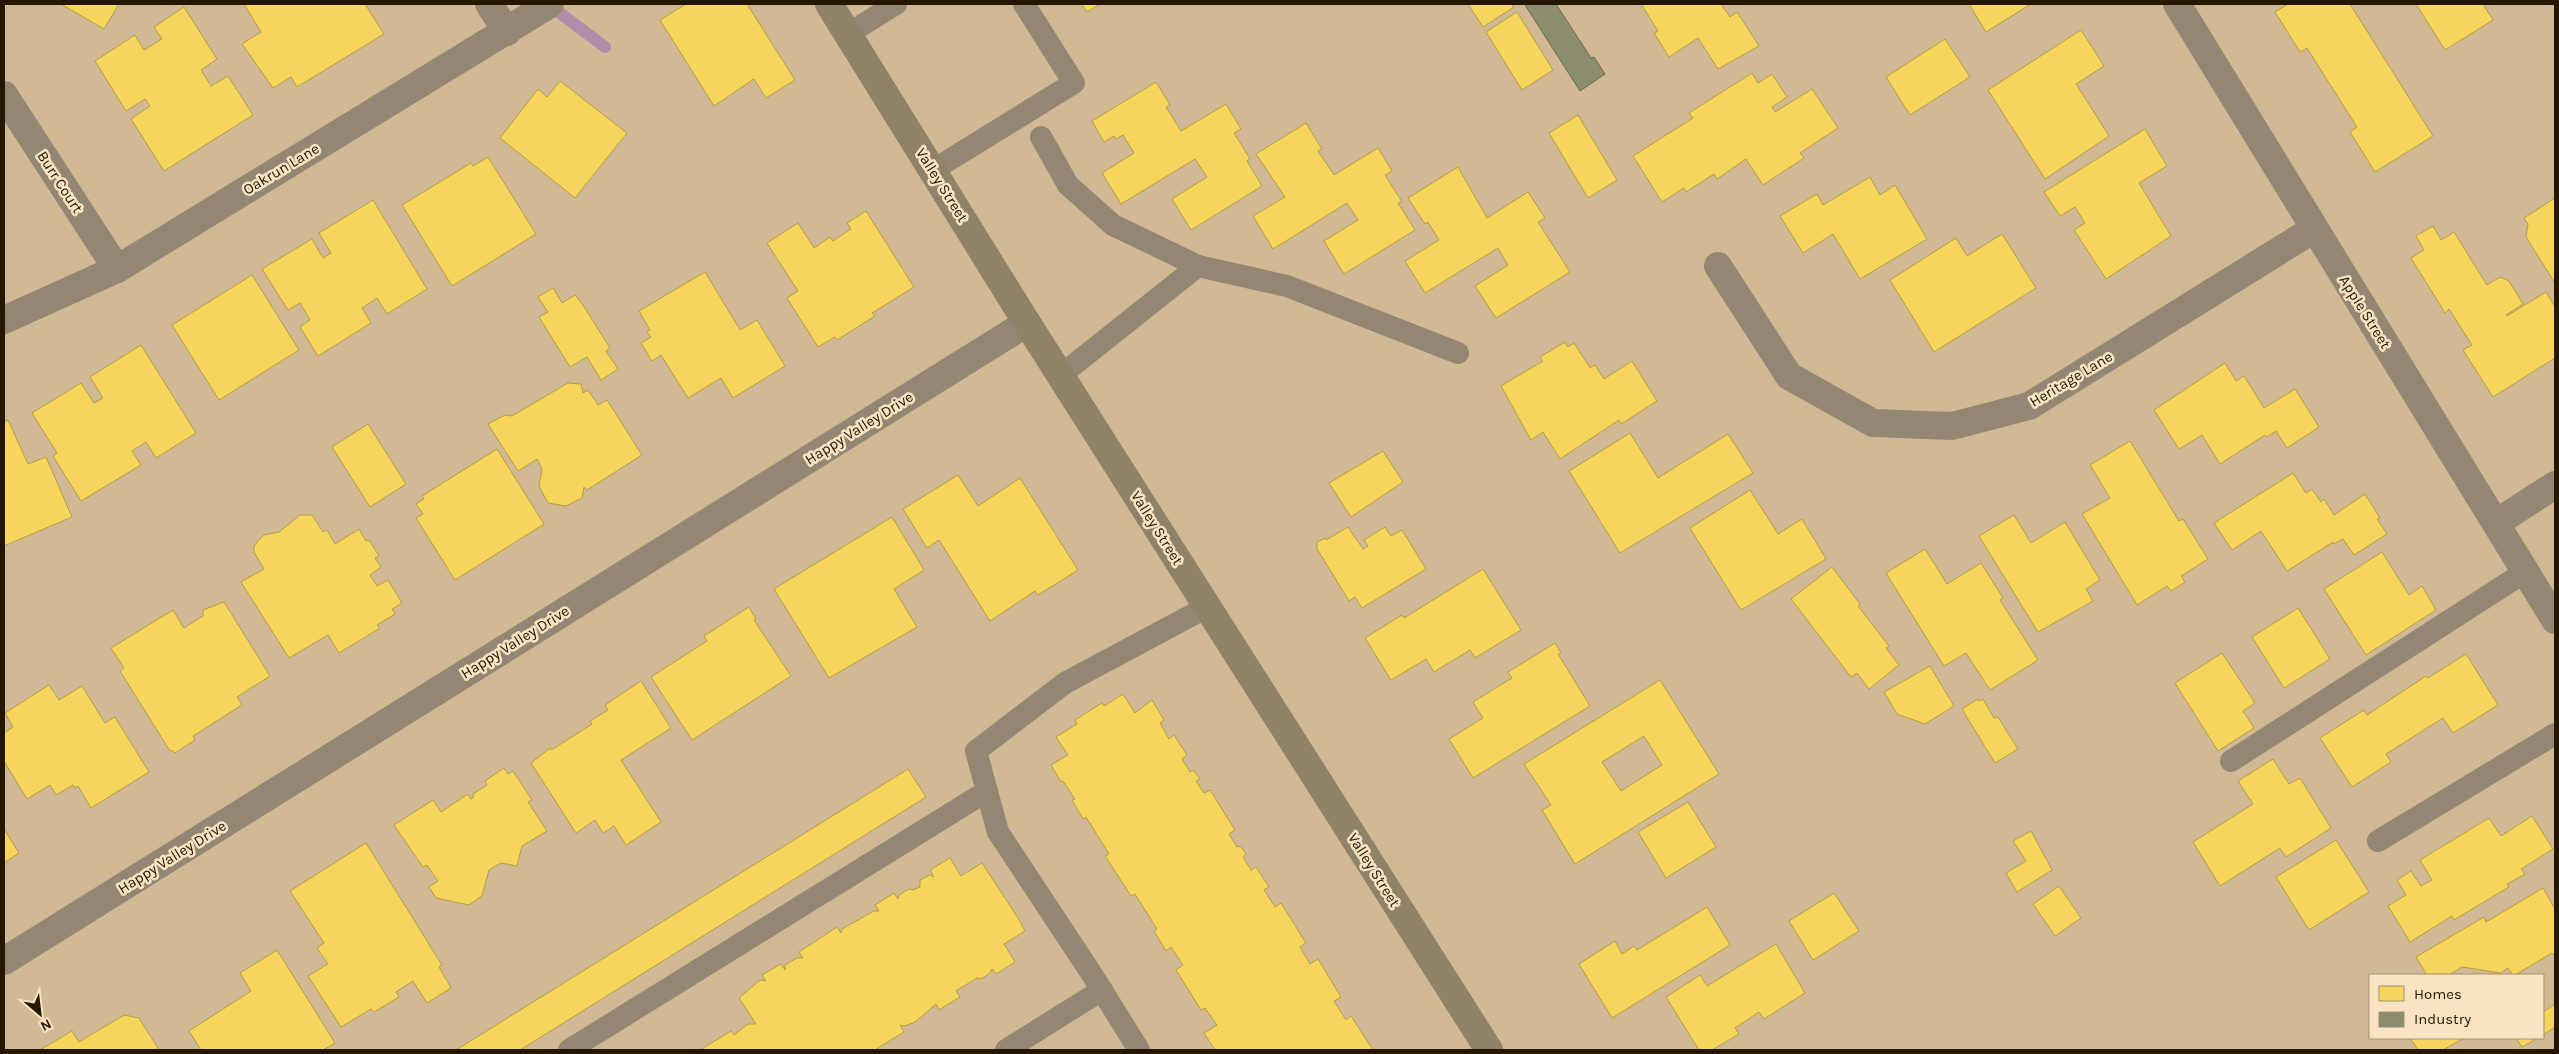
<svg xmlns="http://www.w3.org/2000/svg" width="2559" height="1054" font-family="Karla,sans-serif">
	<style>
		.homes { fill: #f6d55c; stroke: #b79c40; fill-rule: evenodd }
		.industry { fill: #8c8c6e; stroke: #6d694d }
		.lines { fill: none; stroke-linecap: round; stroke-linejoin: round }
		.stream { stroke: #b28ca8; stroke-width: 12 }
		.lane { stroke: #938774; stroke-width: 22 }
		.street { stroke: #938774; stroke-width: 28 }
		.secondary { stroke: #908269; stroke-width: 28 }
		.labels { text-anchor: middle; stroke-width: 5; stroke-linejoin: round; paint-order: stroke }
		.street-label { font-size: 15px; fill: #251600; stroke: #f8e3c3 }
	</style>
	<rect width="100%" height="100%" fill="#d0b994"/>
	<g class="homes">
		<polygon points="61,4 119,4 104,29"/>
		<polygon points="244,4 365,4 384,34 297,87 291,77 273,88 242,44 261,32"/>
		<polygon points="686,4 747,4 795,80 766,98 754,79 714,106 660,20"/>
		<polygon points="1082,4 1100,4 1087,12"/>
		<polygon points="1468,4 1511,4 1514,7 1483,27"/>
		<polygon points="1641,4 1721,4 1730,17 1737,12 1759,46 1718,69 1698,38 1669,57 1654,33 1658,31"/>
		<polygon points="1969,4 2031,4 1986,32"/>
		<polygon points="2288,4 2350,4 2433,136 2375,172 2350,132 2357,127 2307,48 2300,52 2275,12"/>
		<polygon points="2416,4 2483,4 2493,20 2445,50"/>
		<polygon points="184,7 217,59 201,70 211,86 228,76 253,115 164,171 131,119 150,106 145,99 126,111 95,61 135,35 144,50 162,39 154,27"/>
		<polygon points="1517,12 1553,70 1522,90 1486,32"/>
		<polygon points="2081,30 2104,66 2076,84 2109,136 2045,179 1988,90"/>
		<polygon points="1945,39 1970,77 1910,115 1886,77"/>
		<polygon points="1752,73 1758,83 1772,74 1787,97 1772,107 1775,112 1812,89 1838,128 1800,153 1804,158 1763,185 1746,159 1717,179 1714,174 1686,192 1684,188 1662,202 1633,156 1693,118 1689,113"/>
		<polygon points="560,81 627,133 575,198 500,138 538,89 547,97"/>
		<polygon points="1156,82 1170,105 1166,107 1181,131 1226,104 1241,129 1234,133 1250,159 1247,161 1262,186 1191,230 1172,199 1207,177 1195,159 1121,204 1102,173 1134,153 1123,135 1116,139 1114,136 1104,142 1092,121"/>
		<polygon points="1578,115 1617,180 1588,198 1549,133"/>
		<polygon points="1306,123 1322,149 1318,151 1334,175 1378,148 1392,171 1385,175 1402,202 1398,203 1415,230 1344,274 1324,241 1358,220 1347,203 1273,249 1253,216 1285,197 1256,154"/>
		<polygon points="2145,129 2167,166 2139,183 2171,236 2106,279 2074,230 2085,223 2075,207 2060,216 2044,192"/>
		<polygon points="488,157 536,234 452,286 402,205 471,163 473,166"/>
		<polygon points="1458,167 1487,218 1528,192 1545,218 1538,222 1570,272 1496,318 1475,286 1508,265 1498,248 1425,293 1405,261 1439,240 1428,222 1425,224 1408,198"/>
		<polygon points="1870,177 1880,195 1895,185 1927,239 1860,279 1833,234 1803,253 1780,216 1817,194 1823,205"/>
		<polygon points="2555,198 2555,283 2526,237 2528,224 2524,218"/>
		<polygon points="373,200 427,289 387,314 377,298 362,308 371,323 318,356 300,327 310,320 300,303 288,310 262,269 312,239 323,258 331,253 319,233"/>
		<polygon points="866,211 914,287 872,313 875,316 837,340 835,337 818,347 787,298 798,291 767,243 798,223 814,248 830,237 833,241 851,229 847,223"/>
		<polygon points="2433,226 2441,240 2454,232 2487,285 2500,277 2509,281 2523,304 2506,315 2507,316 2546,292 2555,307 2555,358 2493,397 2463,350 2472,345 2449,309 2445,313 2411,258 2424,250 2416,236"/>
		<polygon points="2002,234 2036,288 1934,352 1890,280 1956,238 1967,256"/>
		<polygon points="705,272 740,330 757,320 785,366 733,398 721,378 688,398 661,355 652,361 641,343 651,337 647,332 650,330 639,311"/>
		<polygon points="252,275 299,350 219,400 172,325"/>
		<polygon points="553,288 562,303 575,295 583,305 610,348 606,351 618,369 601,380 587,357 570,367 539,317 548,312 538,297"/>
		<polygon points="1565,342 1568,347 1574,343 1590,368 1595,365 1604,379 1632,361 1657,401 1621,424 1619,420 1560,459 1543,432 1531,440 1501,386 1543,361 1540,357"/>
		<polygon points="141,345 196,433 156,458 146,442 132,451 141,465 81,501 53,456 57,453 32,413 81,383 94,403 103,398 90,377"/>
		<polygon points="2225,363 2236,381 2244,376 2264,408 2295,389 2319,427 2287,448 2276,431 2267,437 2265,435 2220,464 2202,435 2179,449 2154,410"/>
		<polygon points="568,383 581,384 583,393 588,390 598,405 607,400 642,455 587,490 584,487 582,498 566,506 548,503 539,486 542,469 537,459 518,471 488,424 505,415 512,416"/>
		<polygon points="8,420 28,464 46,457 72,517 4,546 4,422"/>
		<polygon points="368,424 406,484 370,507 332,447"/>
		<polygon points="1630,433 1658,478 1728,434 1753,473 1620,553 1569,471"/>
		<polygon points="2130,441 2179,521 2183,519 2208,559 2181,576 2185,582 2171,591 2167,586 2137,605 2082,514 2110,498 2090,465"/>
		<polygon points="497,449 544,524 455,580 416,518 423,514 416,504 424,499 422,496"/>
		<polygon points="1383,451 1403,482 1351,517 1329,483"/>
		<polygon points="2293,473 2306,493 2312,489 2321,502 2324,499 2334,515 2365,494 2380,518 2377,519 2387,534 2354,555 2343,539 2334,544 2333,542 2287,571 2261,531 2232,550 2214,523"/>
		<polygon points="958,475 978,506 1020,478 1078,570 1038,595 1035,591 990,621 939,540 927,548 903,509"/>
		<polygon points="1750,490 1778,534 1802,519 1826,559 1741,610 1690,528"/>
		<polygon points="300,515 312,515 323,532 327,530 335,544 359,529 366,541 369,540 379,556 375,558 381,567 370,575 377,586 388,580 402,603 392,609 395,614 377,625 380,628 339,653 328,635 289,658 241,582 264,569 254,552 254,546 259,540 264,535 279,532"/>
		<polygon points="2014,515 2031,543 2065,522 2100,580 2086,589 2093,601 2038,632 1979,536"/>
		<polygon points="892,517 924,570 894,589 917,627 829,678 774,589"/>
		<polygon points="1348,527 1363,549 1368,546 1364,540 1385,527 1391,536 1402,530 1426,569 1362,608 1355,597 1349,601 1316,547 1318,546 1316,543 1325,538 1326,540"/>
		<polygon points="1925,549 1947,584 1981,563 2003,598 2000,600 2038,660 1990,690 1966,653 1944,666 1886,573"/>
		<polygon points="2382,552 2409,595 2422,586 2436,610 2366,655 2324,589"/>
		<polygon points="1832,567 1860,604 1858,606 1889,646 1886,648 1899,665 1869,689 1857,673 1851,677 1791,599"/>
		<polygon points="1483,569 1521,630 1475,658 1470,650 1434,672 1426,659 1391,680 1365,638 1402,615 1404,618"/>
		<polygon points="224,602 270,676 237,697 242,705 193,736 195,740 175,753 172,750 170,751 120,671 124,668 111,648 173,610 184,628 203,616 203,610"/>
		<polygon points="749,607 756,619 754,620 791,676 692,740 651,677 707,641 704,636"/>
		<polygon points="2298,608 2330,659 2284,688 2252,637"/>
		<polygon points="1555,643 1561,653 1558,654 1590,706 1473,778 1449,739 1483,718 1473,702 1512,678 1508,672"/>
		<polygon points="2222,653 2255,703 2243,711 2254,728 2218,751 2175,683"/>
		<polygon points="2466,654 2498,705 2453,733 2443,718 2386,754 2391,762 2352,787 2320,738 2364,710 2367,715 2426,676 2428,678"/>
		<polygon points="1930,666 1954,706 1925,724 1897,714 1884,692"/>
		<path d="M1660,680l59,94 -144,90 -33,-54 9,-5 -27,-41zM1644,736l18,29 -41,26 -19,-29z"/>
		<polygon points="641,681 671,728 621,760 661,822 626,845 614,826 603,833 595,820 576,833 531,763 549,749 553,749 592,724 590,721 608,710 605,705"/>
		<polygon points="49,685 59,700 82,686 105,723 115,717 149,772 91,808 78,786 75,788 73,785 56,795 50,785 27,799 4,761 4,733 13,727 5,713"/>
		<polygon points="1123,694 1135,713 1152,700 1164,720 1160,723 1169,739 1174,735 1187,755 1182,759 1190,772 1193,770 1200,779 1196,781 1204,793 1210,790 1235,830 1229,834 1237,847 1241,846 1246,854 1243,857 1251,870 1256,867 1269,887 1264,890 1275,907 1281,903 1306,943 1300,947 1310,964 1318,959 1341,997 1334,1001 1346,1020 1351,1016 1373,1050 1215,1050 1204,1033 1217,1025 1205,1008 1201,1010 1176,970 1183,965 1171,947 1166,951 1154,931 1157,929 1135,894 1131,896 1105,856 1109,854 1086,817 1083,819 1072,800 1075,799 1063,781 1061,782 1051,765 1068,755 1056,737 1077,724 1075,720 1102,703 1104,706"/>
		<polygon points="1978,699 1979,701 1983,699 1994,718 1998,717 2018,749 1995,763 1963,711 1963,708"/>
		<polygon points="2273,759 2289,784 2300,778 2331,828 2286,857 2280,848 2220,886 2193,842 2253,804 2238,781"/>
		<polygon points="504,768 508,774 513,771 532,800 528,802 547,831 522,846 517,866 501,863 489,870 482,896 469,905 436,898 429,887 438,881 427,865 423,867 394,825 433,800 441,812 468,794 471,799 474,797 473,794 487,785 485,781"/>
		<polygon points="908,769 926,797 520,1050 456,1050"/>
		<polygon points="1688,802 1716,847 1666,878 1638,832"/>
		<polygon points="2532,816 2553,849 2521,869 2525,874 2507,884 2509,887 2454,920 2452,916 2410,942 2388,906 2406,895 2397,880 2411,871 2421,886 2432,880 2420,860 2489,818 2501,836"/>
		<polygon points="4,829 19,853 4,863"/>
		<polygon points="2031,831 2052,870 2017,892 2006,873 2026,861 2013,841"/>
		<polygon points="2336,840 2369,892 2309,930 2276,877"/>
		<polygon points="366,843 442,965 439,967 451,988 427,1003 413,981 396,992 399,997 374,1012 371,1009 341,1027 308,976 328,964 317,948 324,943 290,891"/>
		<polygon points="950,858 961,876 982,863 1018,918 1025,931 1004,944 1015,962 996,974 992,969 990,973 981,979 977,978 956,991 960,997 939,1010 936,1004 915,1022 905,1026 900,1025 904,1032 875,1050 700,1050 731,1031 734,1035 748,1024 756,1024 739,998 760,980 766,981 762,975 781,964 785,970 785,965 797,958 803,958 799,952 837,927 841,933 842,929 874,911 879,911 875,905 894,893 898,899 899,895 909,889 913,890 920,887 920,880 930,875 934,877 930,870"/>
		<polygon points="2059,886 2081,918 2055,936 2033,904"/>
		<polygon points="2543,888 2555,909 2555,956 2552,953 2515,975 2513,975 2508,968 2501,973 2462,967 2449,975 2427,975 2416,957 2484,917 2486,922"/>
		<polygon points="1834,893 1859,931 1813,960 1789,921"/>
		<polygon points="1707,907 1730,945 1612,1018 1579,964 1615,941 1622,954 1634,946 1637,950"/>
		<polygon points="1776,944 1805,993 1764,1019 1759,1012 1735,1028 1739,1034 1712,1050 1699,1050 1666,997 1700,975 1707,986"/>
		<polygon points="277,950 335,1043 323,1050 201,1050 189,1031 251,991 240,973"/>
		<polygon points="2555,1004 2555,1027 2543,1035 2543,1012"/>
		<polygon points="124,1015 139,1018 159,1050 40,1050 72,1031 79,1042"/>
		<polygon points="2410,1038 2464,1038 2443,1050 2418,1050"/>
		<polygon points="2516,1038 2538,1038 2522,1047"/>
	</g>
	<polygon class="industry" points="1527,4 1556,4 1591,58 1594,57 1605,74 1580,91 1525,5"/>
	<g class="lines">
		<polyline class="stream" points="548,4 605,47"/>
		<g class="lane">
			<polyline points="848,34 896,4"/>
			<polyline points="1041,137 1068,185 1113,225 1198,266 1287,286 1458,353"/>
			<polyline points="933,170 1074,83 1024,4"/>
			<polyline points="1061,375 1198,266"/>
			<polyline points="2231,761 2525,572"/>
			<polyline points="2378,841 2555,734"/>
			<polyline points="569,1050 987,791"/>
			<polyline points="1006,1050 1102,990"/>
			<polyline points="1139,1050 1093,976 998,832 976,751 1065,683 1207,607"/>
		</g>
		<g class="street">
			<polyline points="489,4 507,32"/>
			<polyline points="2177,4 2555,620"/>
			<polyline points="4,95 117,269"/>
			<polyline points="1718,266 1789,376 1873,423 1952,426 2029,406 2314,229"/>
			<polyline points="4,320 117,269 550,4"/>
			<polyline points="2496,523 2555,485"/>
			<polyline points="4,961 1027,323"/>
		</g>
		<polyline class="secondary" points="829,4 1027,323 1489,1050"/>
	</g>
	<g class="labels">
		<g class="street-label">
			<text transform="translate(281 169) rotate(-31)" y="5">Oakrun Lane</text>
			<text transform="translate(60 182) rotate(57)" y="5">Burr Court</text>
			<text transform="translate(942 185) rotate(58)" y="5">Valley Street</text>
			<text transform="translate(2365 312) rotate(58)" y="5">Apple Street</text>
			<text transform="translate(2071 379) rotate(-31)" y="5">Heritage Lane</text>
			<text transform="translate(859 428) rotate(-32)" y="5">Happy Valley Drive</text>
			<text transform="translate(1157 528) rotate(58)" y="5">Valley Street</text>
			<text transform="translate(515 642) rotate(-32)" y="5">Happy Valley Drive</text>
			<text transform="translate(172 857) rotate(-32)" y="5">Happy Valley Drive</text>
			<text transform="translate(1374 870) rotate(58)" y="5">Valley Street</text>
		</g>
	</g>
	<rect width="2559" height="1054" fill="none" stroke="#251600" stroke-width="10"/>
	<rect x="2369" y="974" width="175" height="65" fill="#f8e3c3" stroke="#a49175"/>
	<rect x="2379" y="986" width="25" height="15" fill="#f6d55c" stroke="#a49175"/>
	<text x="2414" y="999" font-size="15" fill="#251600">Homes</text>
	<rect x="2379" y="1012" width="25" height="15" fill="#8c8c6e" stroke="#a49175"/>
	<text x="2414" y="1024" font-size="15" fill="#251600">Industry</text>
	<g transform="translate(40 1014) rotate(152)" stroke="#f8e3c3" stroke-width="4" paint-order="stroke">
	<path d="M0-4L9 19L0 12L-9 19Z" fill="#251600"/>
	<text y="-8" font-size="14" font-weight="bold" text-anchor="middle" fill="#251600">N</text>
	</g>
</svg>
